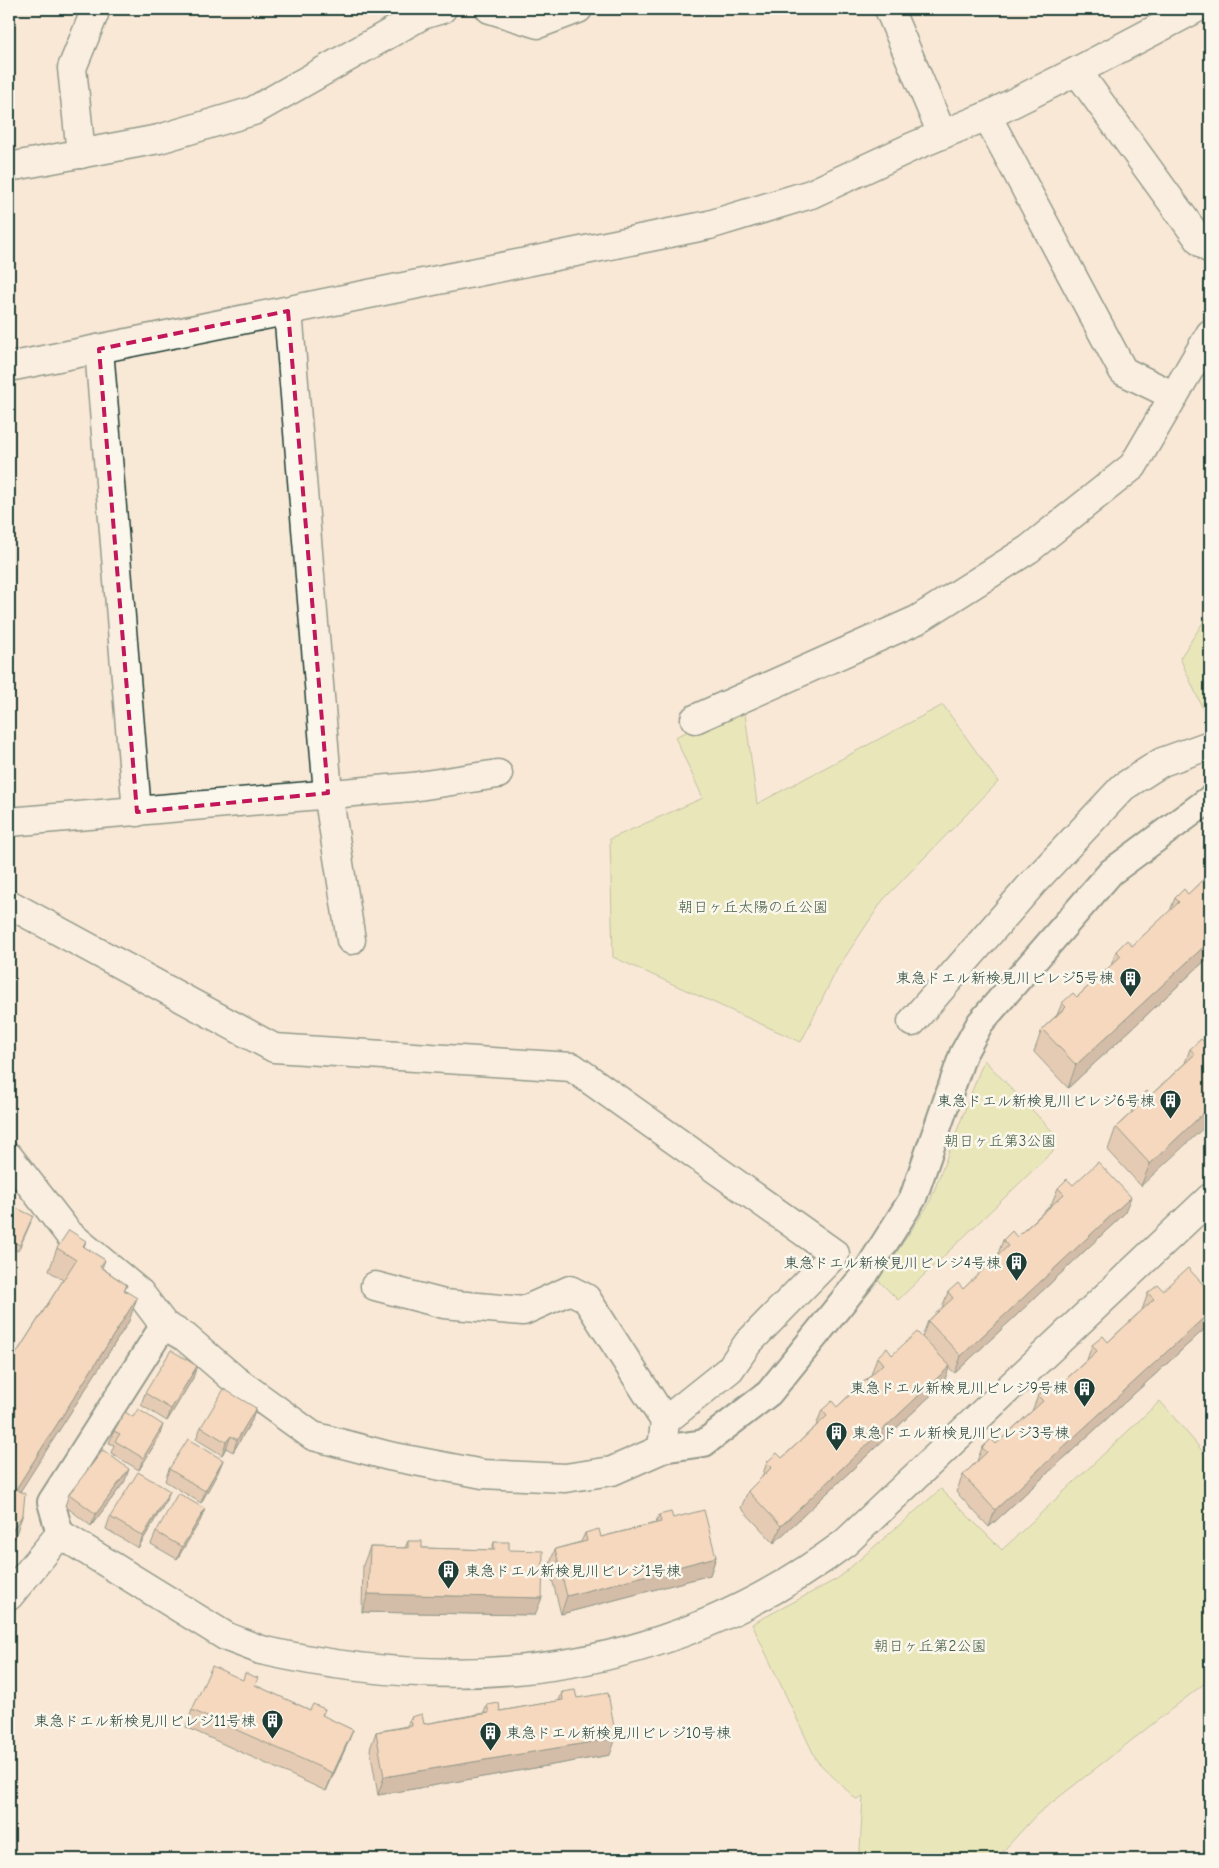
<svg xmlns="http://www.w3.org/2000/svg" width="1219" height="1868" font-family="'Comic Neue','Klee One',sans-serif">
	<style>
		.green { fill: #d8e699; stroke: #7c9266 }
		.lines { fill: none; stroke-linecap: round; stroke-linejoin: round }
		.pedestrian-casing { stroke: #1f3d34; stroke-width: 30 }
		.minor-casing { stroke: #1f3d34; stroke-width: 31 }
		.tertiary-casing { stroke: #1f3d34; stroke-width: 31 }
		.pedestrian { stroke: #fbf7ec; stroke-width: 26 }
		.minor { stroke: #fbf7ec; stroke-width: 28 }
		.tertiary { stroke: #fbf7ec; stroke-width: 28 }
		.wall { fill: #cfa98a; stroke: #1f3d34 }
		.shaded-wall { fill: #a98a71; stroke: #1f3d34 }
		.building { fill: #f1c5a1; stroke: #1f3d34 }
		.marked { fill: none; stroke: #c2185b; stroke-width: 4; stroke-dasharray: 10 6; stroke-linejoin: round }
		.labels { text-anchor: middle; stroke-width: 5; stroke-linejoin: round; paint-order: stroke }
		.park-label { font-size: 15px; fill: #445f48; stroke: #fbf7ec }
		.poi-label { font-size: 15px; fill: #1f3d34; stroke: #fbf7ec; text-anchor: end }
	</style>
	<rect width="100%" height="100%" fill="#f8e8d6"/>
	<filter id="ink" filterUnits="userSpaceOnUse"><feTurbulence type="fractalNoise" baseFrequency=".02" numOctaves="2"/><feDisplacementMap in="SourceGraphic" scale="10" xChannelSelector="R" yChannelSelector="G"/><feConvolveMatrix kernelMatrix="1 2 1 2 8 2 1 2 1" color-interpolation-filters="sRGB"/></filter>
	<g filter="url(#ink)">
		<g class="green">
			<polygon points="1210,612 1210,712 1207,718 1180,658"/>
			<polygon points="943,705 998,782 883,900 837,969 801,1042 613,957 610,839 703,798 675,737 744,706 757,804"/>
			<polygon points="984,1060 1055,1134 1055,1149 898,1300 878,1280 929,1204"/>
			<polygon points="1160,1401 1210,1460 1210,1679 1036,1815 996,1859 855,1859 860,1851 863,1797 856,1799 817,1761 752,1624 837,1579 941,1489 1002,1550"/>
		</g>
		<g class="lines">
			<defs>
				<g id="pedestrian">
					<polyline points="662,1449 704,1443 769,1393 865,1274 913,1198 963,1054 980,1023 1111,872 1210,799"/>
					<polyline points="60,1534 51,1502 164,1325"/>
				</g>
				<g id="minor">
					<polyline points="490,9 538,24 578,9"/>
					<polyline points="889,9 942,134"/>
					<polyline points="1077,71 1201,242 1210,249"/>
					<polyline points="987,116 1123,371 1174,396"/>
					<polyline points="81,154 72,68 94,14 94,9"/>
					<polyline points="9,167 159,139 253,111 422,15 442,9"/>
					<polyline points="288,311 328,793 351,940"/>
					<polyline points="99,349 137,812"/>
					<polyline points="9,367 709,225 811,194 912,147 987,116 1077,71 1195,9"/>
					<polyline points="695,719 917,620 1029,549 1133,466 1210,334"/>
					<polyline points="9,822 412,787 498,774"/>
					<polyline points="9,904 274,1048 572,1067 835,1254 748,1343 730,1369 665,1421 662,1449 612,1471 565,1478 483,1474 389,1456 313,1436 234,1379 185,1337 164,1325 140,1293 68,1233 9,1157"/>
					<polyline points="912,1022 1032,884 1123,787 1162,762 1210,745"/>
					<polyline points="375,1286 444,1304 523,1311 570,1290 586,1298 665,1421"/>
					<polyline points="9,1596 60,1534 227,1637 261,1650"/>
				</g>
				<path id="tertiary" d="M261,1650c210,48 409,24 584,-107l365,-345"/>
			</defs>
			<use href="#pedestrian" class="pedestrian-casing"/>
			<use href="#minor" class="minor-casing"/>
			<use href="#tertiary" class="tertiary-casing"/>
			<use href="#pedestrian" class="pedestrian"/>
			<use href="#minor" class="minor"/>
			<use href="#tertiary" class="tertiary"/>
		</g>
		<g class="wall">
			<polygon points="1210,873 1210,956 1068,1088 1034,1052 1042,1029 1057,1015 1062,1003 1077,997 1111,966 1116,951 1132,946 1170,911 1175,898 1188,894"/>
			<polygon points="1206,1044 1141,1186 1108,1150 1116,1127 1131,1113 1136,1101 1151,1095 1185,1063 1190,1049"/>
			<polygon points="1073,1185 1124,1214 955,1373 949,1368 943,1384 774,1543 741,1508 748,1491 762,1477 767,1462 782,1458 816,1426 822,1410 837,1407 871,1375 877,1357 892,1355 922,1337 928,1321 942,1308 948,1292 963,1289 997,1257 1003,1240 1017,1237 1051,1205 1058,1188"/>
			<polygon points="9,1208 31,1222 18,1251 9,1247"/>
			<polygon points="86,1241 84,1247 105,1260 102,1268 127,1285 125,1290 129,1321 20,1491 15,1537 9,1546 9,1365 63,1280 49,1271 57,1248"/>
			<polygon points="1163,1290 1210,1292 1210,1324 989,1527 956,1492 963,1475 977,1461 982,1448 996,1444 1032,1411 1038,1396 1052,1392 1087,1360 1092,1345 1108,1342 1142,1310 1148,1293"/>
			<polygon points="193,1378 167,1421 141,1405 145,1393"/>
			<polygon points="252,1420 233,1452 226,1448 222,1455 196,1439 201,1427"/>
			<polygon points="114,1431 159,1437 139,1470 111,1453 114,1445 109,1443"/>
			<polygon points="223,1460 218,1472 201,1503 165,1481 169,1469"/>
			<polygon points="125,1481 91,1526 65,1506 69,1494"/>
			<polygon points="165,1503 138,1548 106,1529 110,1517"/>
			<polygon points="205,1509 200,1521 177,1559 151,1544 156,1532"/>
			<polygon points="659,1515 673,1518 716,1557 710,1575 561,1614 549,1567 555,1549 581,1542 585,1533 601,1537 656,1523"/>
			<polygon points="408,1541 422,1548 492,1550 494,1542 509,1550 535,1615 362,1612 363,1565 370,1547 405,1548"/>
			<polygon points="256,1686 310,1710 325,1709 322,1716 353,1730 346,1747 326,1791 186,1727 192,1710"/>
			<polygon points="562,1692 577,1698 610,1755 378,1795 370,1749 376,1732 407,1726 411,1717 424,1724 484,1713 487,1705 500,1711 559,1701"/>
		</g>
		<g class="shaded-wall">
			<polygon points="1210,941 1210,956 1068,1088 1076,1065"/>
			<polygon points="1210,1107 1210,1122 1141,1186 1150,1164"/>
			<polygon points="1131,1197 1124,1214 955,1373 961,1356"/>
			<polygon points="137,1298 129,1321 9,1509 16,1489"/>
			<polygon points="1210,1312 1210,1324 989,1527 995,1510"/>
			<polygon points="197,1366 193,1378 167,1421 171,1409"/>
			<polygon points="950,1366 943,1384 774,1543 781,1526"/>
			<polygon points="256,1408 252,1420 233,1452 237,1440"/>
			<polygon points="163,1425 159,1437 139,1470 143,1458"/>
			<polygon points="231,1436 226,1448 222,1455 226,1442"/>
			<polygon points="223,1460 218,1472 201,1503 205,1491"/>
			<polygon points="129,1469 125,1481 91,1526 96,1514"/>
			<polygon points="170,1491 165,1503 138,1548 143,1536"/>
			<polygon points="205,1509 200,1521 177,1559 182,1547"/>
			<polygon points="23,1514 15,1537 9,1546 9,1536"/>
			<polygon points="716,1557 710,1575 561,1614 567,1596"/>
			<polygon points="368,1594 542,1598 535,1615 362,1612"/>
			<polygon points="353,1730 346,1747 326,1791 333,1773"/>
			<polygon points="616,1738 610,1755 378,1795 384,1777"/>
		</g>
		<g class="building">
			<polygon points="1210,873 1210,941 1076,1065 1042,1029 1066,1007 1062,1003 1073,993 1077,997 1121,956 1116,951 1127,940 1132,946 1179,902 1175,898 1184,889 1188,894"/>
			<polygon points="1201,1039 1206,1044 1210,1040 1210,1107 1150,1164 1116,1127 1140,1105 1136,1101 1147,1091 1151,1095 1195,1054 1190,1049"/>
			<polygon points="1098,1162 1131,1197 961,1356 928,1321 953,1298 948,1292 958,1283 963,1289 1008,1246 1003,1240 1012,1231 1017,1237 1064,1194 1058,1188 1067,1179 1073,1185"/>
			<polygon points="10,1205 33,1216 20,1245 9,1240 9,1208"/>
			<polygon points="69,1230 86,1241 83,1246 105,1260 100,1267 127,1285 124,1290 137,1298 16,1489 25,1494 23,1514 9,1536 9,1365 76,1260 57,1248"/>
			<polygon points="1188,1268 1210,1292 1210,1312 995,1510 963,1475 987,1452 982,1448 991,1439 996,1444 1043,1401 1038,1396 1048,1387 1052,1392 1097,1351 1092,1345 1103,1336 1108,1342 1154,1299 1148,1293 1158,1285 1163,1290"/>
			<polygon points="917,1332 950,1366 781,1526 748,1491 772,1467 767,1462 777,1453 782,1458 827,1416 822,1410 832,1401 837,1407 883,1364 877,1357 887,1348 892,1355"/>
			<polygon points="171,1350 197,1366 171,1409 145,1393"/>
			<polygon points="224,1389 256,1408 237,1440 231,1436 226,1442 201,1427"/>
			<polygon points="138,1409 163,1425 143,1458 115,1441 120,1434 114,1431 125,1412 133,1417"/>
			<polygon points="188,1439 223,1460 205,1491 169,1469"/>
			<polygon points="103,1450 129,1469 96,1514 69,1494"/>
			<polygon points="138,1472 170,1491 143,1536 110,1517"/>
			<polygon points="178,1493 205,1509 182,1547 156,1532"/>
			<polygon points="704,1510 716,1557 567,1596 555,1549 587,1541 585,1533 599,1529 601,1537 661,1522 659,1515 671,1512 673,1518"/>
			<polygon points="408,1541 422,1541 422,1548 494,1550 494,1542 509,1542 509,1550 543,1551 542,1598 368,1594 370,1547 408,1548"/>
			<polygon points="212,1666 243,1680 245,1673 258,1678 255,1685 310,1710 313,1704 325,1709 322,1715 353,1730 333,1773 192,1710"/>
			<polygon points="575,1690 577,1698 608,1693 616,1738 384,1777 376,1732 412,1726 411,1717 422,1714 424,1724 489,1713 487,1705 499,1703 500,1711 563,1700 562,1692"/>
		</g>
	</g>
	<path d="M0 0H1219V1868H0ZM288,311l40,482 -191,19 -38,-463z" fill="#f8e8d6" fill-opacity=".55" fill-rule="evenodd"/>
	<path class="marked" d="M288,311l40,482 -191,19 -38,-463z"/>
	<defs>
		<symbol id="building-pin" viewBox="-11 -11 22 30"><path d="M0 17L-7.5 6A9.5 9.5 0 1 1 7.5 6Z" fill="#1f3d34" stroke="#fbf7ec"/><path d="M-4-6H4V6H1V3H-1V6H-4ZM-2.5-4.3h1.7v1.8h-1.7ZM.8-4.3h1.7v1.8H.8ZM-2.5-1h1.7V.8h-1.7ZM.8-1h1.7V.8H.8Z" fill="#fff"/></symbol>
	</defs>
	<g fill-rule="evenodd">
		<use href="#building-pin" x="1118" y="966" width="25" height="34"/>
		<use href="#building-pin" x="1158" y="1088" width="25" height="34"/>
		<use href="#building-pin" x="1004" y="1250" width="25" height="34"/>
		<use href="#building-pin" x="1072" y="1376" width="25" height="34"/>
		<use href="#building-pin" x="824" y="1420" width="25" height="34"/>
		<use href="#building-pin" x="436" y="1558" width="25" height="34"/>
		<use href="#building-pin" x="260" y="1708" width="25" height="34"/>
		<use href="#building-pin" x="478" y="1720" width="25" height="34"/>
	</g>
	<g class="labels">
		<g class="park-label">
			<text x="753" y="912">朝日ヶ丘太陽の丘公園</text>
			<text x="1000" y="1146">朝日ヶ丘第3公園</text>
			<text x="930" y="1651">朝日ヶ丘第2公園</text>
		</g>
		<g class="poi-label">
			<text x="1114" y="983">東急ドエル新検見川ビレジ5号棟</text>
			<text x="1155" y="1106">東急ドエル新検見川ビレジ6号棟</text>
			<text x="1001" y="1268">東急ドエル新検見川ビレジ4号棟</text>
			<text x="1068" y="1393">東急ドエル新検見川ビレジ9号棟</text>
			<text x="852" y="1438" text-anchor="start">東急ドエル新検見川ビレジ3号棟</text>
			<text x="465" y="1576" text-anchor="start">東急ドエル新検見川ビレジ1号棟</text>
			<text x="256" y="1726">東急ドエル新検見川ビレジ11号棟</text>
			<text x="506" y="1738" text-anchor="start">東急ドエル新検見川ビレジ10号棟</text>
		</g>
	</g>
	<rect width="1219" height="1868" fill="none" stroke="#fbf7ec" stroke-width="30"/>
	<rect x="15" y="15" width="1189" height="1838" fill="none" stroke="#1f3d34" stroke-width="2" filter="url(#ink)"/>
</svg>
